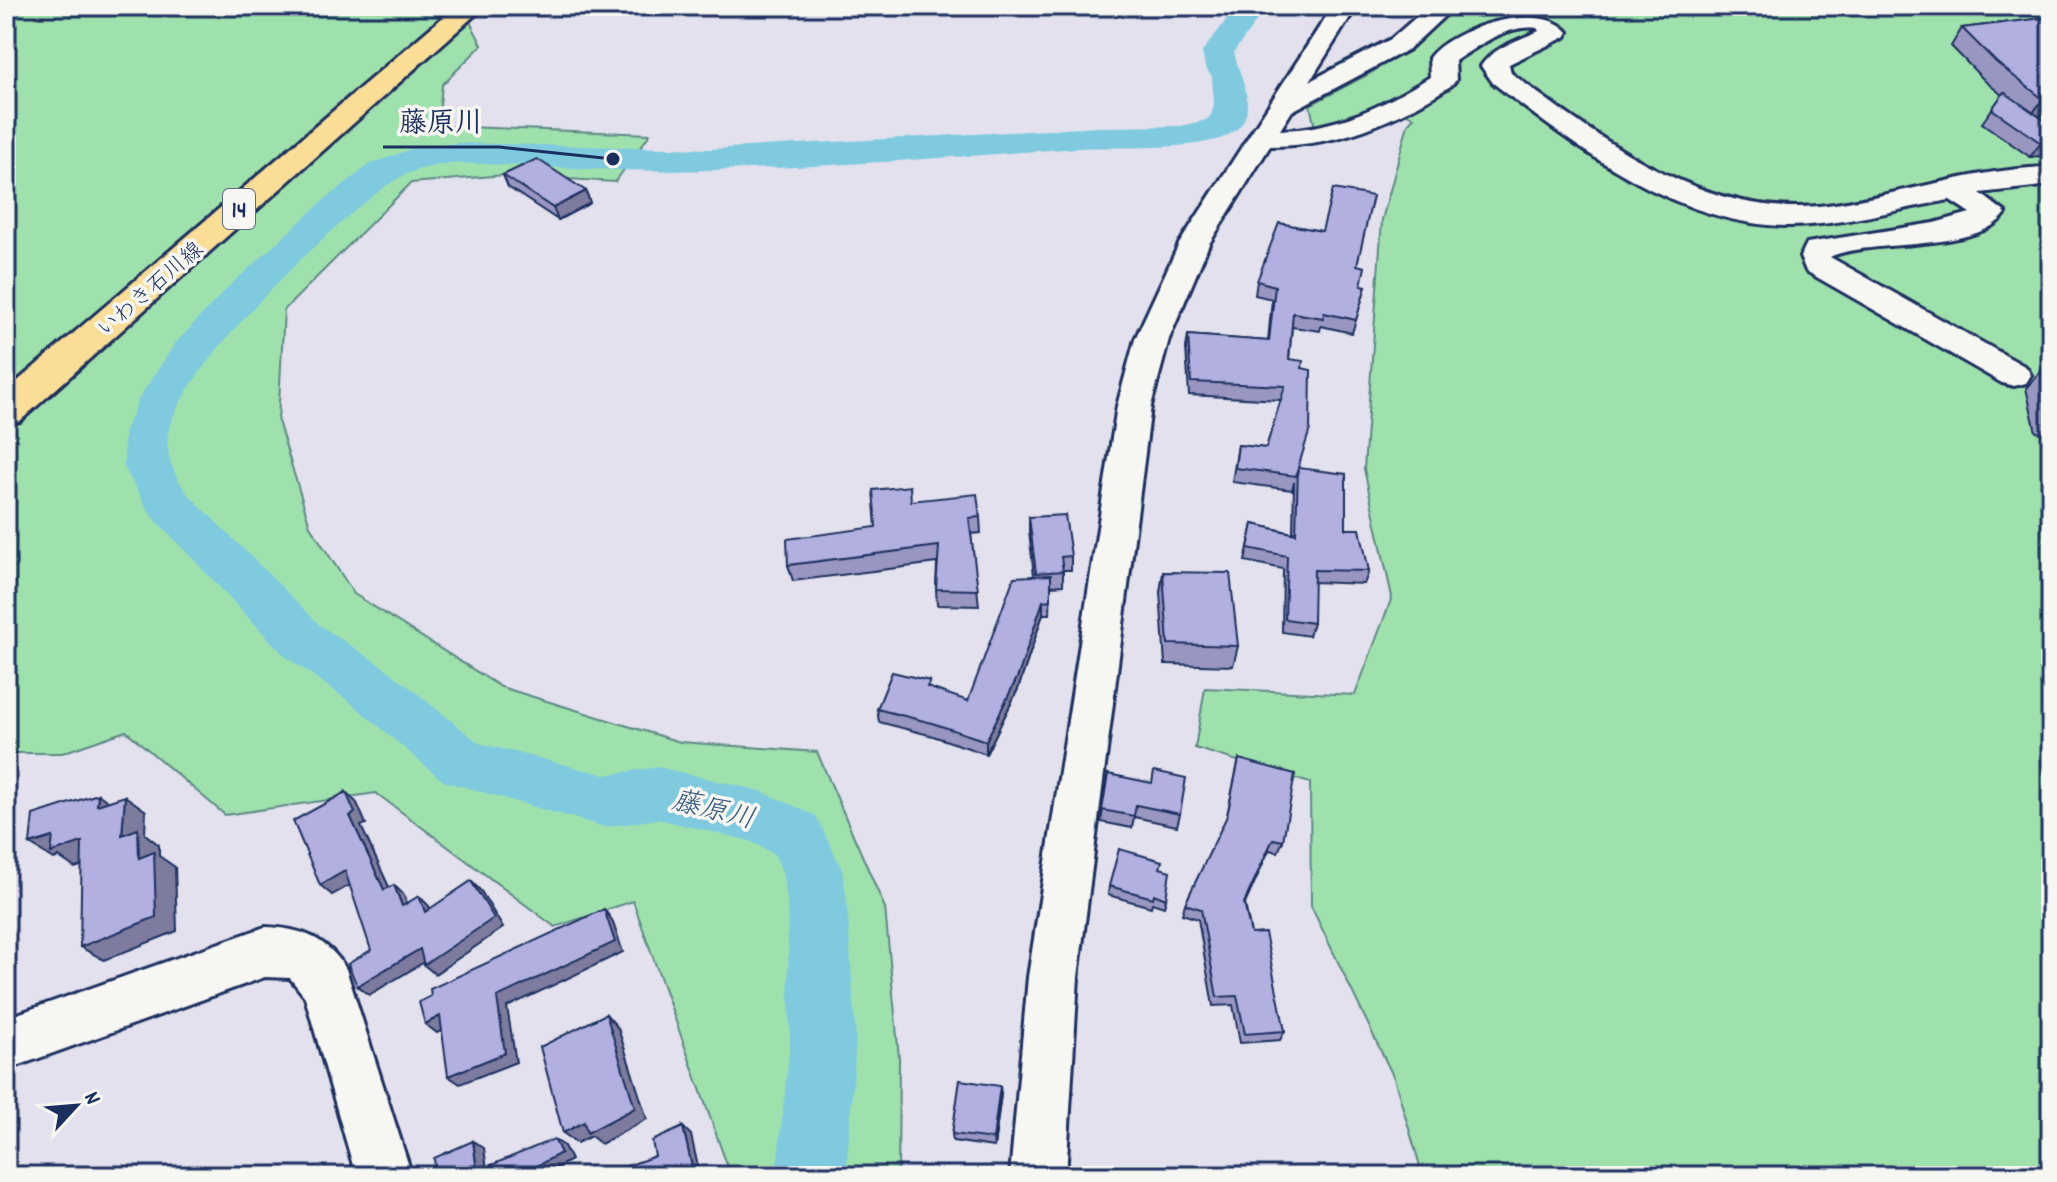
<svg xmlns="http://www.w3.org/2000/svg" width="2057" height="1182" font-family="Dekko,'Klee One',sans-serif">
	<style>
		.green { fill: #9fe1ac; stroke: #5d8885; stroke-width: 2 }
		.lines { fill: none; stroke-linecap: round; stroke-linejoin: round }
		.river { fill: #80cae0; fill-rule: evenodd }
		.minor-casing { stroke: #1b2f5e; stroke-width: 6 }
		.major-casing { stroke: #1b2f5e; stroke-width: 6 }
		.minor { fill: #f6f6f2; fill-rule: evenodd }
		.major { fill: #fbde96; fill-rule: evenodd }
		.wall { fill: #9997c2; stroke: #1b2f5e; stroke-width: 2 }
		.shaded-wall { fill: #7d7b9e; stroke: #1b2f5e; stroke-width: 2 }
		.building { fill: #b2b0e1; stroke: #1b2f5e; stroke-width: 2 }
		.labels { text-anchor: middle; stroke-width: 7; stroke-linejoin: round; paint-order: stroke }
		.far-street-label { font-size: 22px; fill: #1b2f5e; stroke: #f6f6f2 }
		.shield { fill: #f6f6f2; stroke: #5d6b8a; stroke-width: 2 }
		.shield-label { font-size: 24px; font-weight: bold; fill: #1b2f5e }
		.water-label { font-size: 28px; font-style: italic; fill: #34567e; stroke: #f6f6f2 }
		.leader { fill: none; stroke: #1b2f5e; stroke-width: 3 }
		.callout-dot { fill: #1b2f5e; stroke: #f6f6f2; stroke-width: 3 }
		.callout-label { font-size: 28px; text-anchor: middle; font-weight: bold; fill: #1b2f5e; stroke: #f6f6f2; stroke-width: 7; stroke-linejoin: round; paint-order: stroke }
	</style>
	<rect width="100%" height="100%" fill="#e2e1ed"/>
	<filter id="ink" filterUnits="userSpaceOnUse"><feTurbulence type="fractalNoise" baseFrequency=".0125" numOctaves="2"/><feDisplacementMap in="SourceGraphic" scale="16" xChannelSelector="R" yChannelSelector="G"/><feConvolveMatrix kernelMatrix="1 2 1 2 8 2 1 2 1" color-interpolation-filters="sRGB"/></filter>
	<g filter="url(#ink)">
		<g class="green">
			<polygon points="6,6 462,6 482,45 442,85 438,126 650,134 615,182 505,175 411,183 284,310 278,421 310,526 354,594 501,687 680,742 817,752 885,908 899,1058 898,1176 731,1176 633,901 555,927 376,793 225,815 126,731 62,753 6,753"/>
			<polygon points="1452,6 2051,6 2051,1176 1423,1176 1394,1078 1311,906 1310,783 1195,748 1205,688 1355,695 1392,597 1364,469 1382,220 1408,124 1414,117 1389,106 1315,128 1310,105 1373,72 1447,14"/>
		</g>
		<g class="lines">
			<path class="river" d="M1237,6h30l-33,46c5,26 29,62 -4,82 -29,18 -113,12 -150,14 -122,8 -245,19 -368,22 -84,3 -170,-4 -254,-7 -22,2 -45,5 -64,18 -56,36 -216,189 -226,253 -3,22 6,39 17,57l136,135 67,44 91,73 126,32 53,-8 103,24 55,25 26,53 5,32 9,141 -10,134h-70l14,-134 -3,-141 -5,-30 -8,-17 -24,-13 -92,-22 -53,8 -162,-46 -93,-79 -65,-46 -134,-141 -27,-48v-34l15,-35 35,-53 53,-57 97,-88 46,-36 41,-15 47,-6 252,6 388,-22 83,-1 25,-6 5,-5 3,-10 -2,-28 -7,-10 -3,-15z"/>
			<defs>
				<g id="minor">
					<path d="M1333,6h24l-47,75 81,-42 38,-33h26l-46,43 -117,62 -12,19c57,-1 103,-24 150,-53l-1,-19c21,-30 112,-58 139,-26l-3,5 -56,27 2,9c93,69 201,151 324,131 71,-11 144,-36 216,-37v18l-71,8 26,20c-29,41 -136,25 -176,44l196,110 5,8 -5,8 -12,3 -12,-3 -196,-112 -6,-14 7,-14 127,-20 36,-10 -20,-13c-54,9 -108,26 -163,26 -112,-2 -210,-78 -294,-143l-12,-17c13,-19 38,-26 58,-35l-2,-3c-29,-4 -59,18 -82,33l1,19 -4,5c-58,37 -113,61 -182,61l-61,98 -40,95 -18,67 -73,571 -12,199h-56l18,-199 89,-571 18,-67 44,-95z"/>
					<path d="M265,927c36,1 62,11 81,42l66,207h-56l-51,-179 -15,-19 -25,-1 -259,93v-52z"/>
				</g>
				<polygon id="major" points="456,6 485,6 20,421 6,425 6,391"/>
			</defs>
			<use href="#minor" class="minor-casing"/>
			<use href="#major" class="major-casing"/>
			<use href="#minor" class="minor"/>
			<use href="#major" class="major"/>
		</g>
		<g class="wall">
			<polygon points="2051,17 2051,114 2038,116 2051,155 2030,157 1982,123 2002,95 1985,81 1951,46 1962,28"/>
			<polygon points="503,175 586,191 590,203 558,220 508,187"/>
			<polygon points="1357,265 1361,285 1366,286 1352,333 1321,326 1320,331 1292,327 1289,359 1302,368 1298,468 1346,529 1369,571 1364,584 1313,582 1313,623 1309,636 1282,632 1283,569 1245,561 1253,524 1293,533 1294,482 1292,490 1232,482 1238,445 1266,448 1281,400 1189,395 1186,348 1188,335 1268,341 1272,299 1255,295 1257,281"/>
			<polygon points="2042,370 2051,372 2051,435 2036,432 2026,388"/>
			<polygon points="912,501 980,517 981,533 971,534 979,606 937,605 936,589 937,563 793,581 788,565 876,527"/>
			<polygon points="1029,517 1071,556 1071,570 1063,570 1063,585 1051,586 1050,614 1043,614 1018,689 986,754 933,736 879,722 877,709 968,701 1034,576 1029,531"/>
			<polygon points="1163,572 1238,646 1233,666 1165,664 1160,592"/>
			<polygon points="1239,759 1283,841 1278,852 1269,850 1245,904 1251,934 1285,1031 1280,1040 1240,1043 1233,1005 1213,1006 1198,919 1182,914 1185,904 1226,820"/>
			<polygon points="1108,774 1180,814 1177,826 1134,817 1132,828 1101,822"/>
			<polygon points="1160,868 1166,899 1164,907 1152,903 1151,907 1108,895 1109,886"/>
			<polygon points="1001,1094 994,1147 953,1141 952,1134"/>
		</g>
		<g class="shaded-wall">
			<polygon points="2051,98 2051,114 2030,117 2043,99"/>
			<polygon points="2051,142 2051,155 2030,157 2041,143"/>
			<polygon points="586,191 590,203 558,220 553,208"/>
			<polygon points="1043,601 1043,614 1018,689 986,754 986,741"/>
			<polygon points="346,792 357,803 366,824 361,826 395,900 384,890 350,816"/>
			<polygon points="98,794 120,810 97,805"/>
			<polygon points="125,796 146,811 145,834 159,845 159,856 175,867 177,931 104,960 80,947 139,858 122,835"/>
			<polygon points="53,837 82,842 105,858 75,868 59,857 54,859 30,844"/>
			<polygon points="345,871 357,881 332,895 320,885"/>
			<polygon points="471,881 481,891 503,928 435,974 424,965"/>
			<polygon points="394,885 404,895 412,916 402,906"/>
			<polygon points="419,896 429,906 436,922 425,912"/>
			<polygon points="604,909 612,920 623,952 507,1007 516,1062 460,1084 448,1076 497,997"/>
			<polygon points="420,949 431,958 369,995 357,986"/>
			<polygon points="606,1014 618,1028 647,1119 601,1144 591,1136 577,1143 563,1133"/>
			<polygon points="440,1016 452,1025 437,1033 425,1024"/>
			<polygon points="1000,1086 1001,1094 994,1147 993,1139"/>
			<polygon points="683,1127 691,1135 700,1176 694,1176"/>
			<polygon points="554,1139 564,1146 571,1160 541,1176 518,1176"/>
			<polygon points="473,1141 484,1148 488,1176 477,1171"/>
		</g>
		<g class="building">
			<polygon points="2051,17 2051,98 2043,99 1997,63 1962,28"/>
			<polygon points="2004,92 2051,125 2051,142 2041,143 1992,109"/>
			<polygon points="537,159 586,191 553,208 503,175"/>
			<polygon points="1333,189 1373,196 1357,265 1365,267 1361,285 1366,286 1356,320 1324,313 1323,318 1293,313 1289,359 1303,361 1302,368 1311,370 1310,429 1298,468 1346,474 1346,529 1360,529 1369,571 1314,570 1313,623 1285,619 1287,556 1248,548 1253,524 1296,534 1298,468 1296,476 1235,468 1238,445 1266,448 1285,386 1191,382 1188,335 1269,341 1275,286 1257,281 1279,223 1322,231"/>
			<polygon points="2042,370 2051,372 2051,407"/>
			<polygon points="910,486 911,501 977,494 980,517 969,518 978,590 936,589 939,546 788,565 787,539 876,527 873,490"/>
			<polygon points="1065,515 1071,556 1061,557 1063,571 1036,573 1029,517"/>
			<polygon points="1163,572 1230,573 1238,646 1168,644"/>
			<polygon points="1051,575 1051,600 1043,601 1018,676 986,741 932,723 877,709 892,672 930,681 927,687 968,701 1014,577"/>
			<polygon points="1239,759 1295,774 1283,841 1273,839 1244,903 1251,934 1265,933 1285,1031 1245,1034 1237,996 1217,997 1201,909 1185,904 1227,816"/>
			<polygon points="1154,771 1186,778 1180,814 1136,805 1134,816 1102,810 1108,774 1152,783"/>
			<polygon points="346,792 355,813 350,816 384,890 394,885 402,906 419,896 425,912 471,881 494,918 424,965 420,949 357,986 348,964 371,950 345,871 320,885 293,821"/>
			<polygon points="98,794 97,805 125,796 122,835 138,829 139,858 154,852 156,917 80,947 82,842 51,853 53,837 30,844 33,815"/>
			<polygon points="1119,849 1162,861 1160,868 1170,871 1166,899 1154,894 1153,898 1109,886"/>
			<polygon points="604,909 615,942 497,997 505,1053 448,1076 440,1016 425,1024 419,1002 431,996 430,989"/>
			<polygon points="606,1014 635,1108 587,1133 584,1122 563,1133 540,1047"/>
			<polygon points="960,1080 1000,1086 993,1139 952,1134"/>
			<polygon points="683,1127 694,1176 599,1176 655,1156 652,1141"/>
			<polygon points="554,1139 561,1153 518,1176 436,1176 434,1158 473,1141 477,1171"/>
		</g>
	</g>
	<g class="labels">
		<g class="far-street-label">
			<text transform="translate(149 288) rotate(-41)" y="8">いわき石川線</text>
		</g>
		<rect class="shield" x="223" y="189" width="32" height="40" rx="6"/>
		<g class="shield-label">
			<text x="239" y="217">14</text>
		</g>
		<g class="water-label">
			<text transform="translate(714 808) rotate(14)" y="10">藤原川</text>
		</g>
	</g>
	<path class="leader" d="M613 159L499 147H383"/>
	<circle class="callout-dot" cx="613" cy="159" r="8"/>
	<g class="callout-label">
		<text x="441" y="131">藤原川</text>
	</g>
	<rect width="2057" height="1182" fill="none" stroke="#f6f6f2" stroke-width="32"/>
	<rect x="16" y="16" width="2025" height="1150" fill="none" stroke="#1b2f5e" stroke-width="3" filter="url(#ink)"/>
	<g transform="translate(76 1106) rotate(64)" stroke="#f6f6f2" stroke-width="6" paint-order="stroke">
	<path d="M0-6L14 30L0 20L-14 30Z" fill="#1b2f5e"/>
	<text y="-12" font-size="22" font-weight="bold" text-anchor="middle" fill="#1b2f5e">N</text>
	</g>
</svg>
